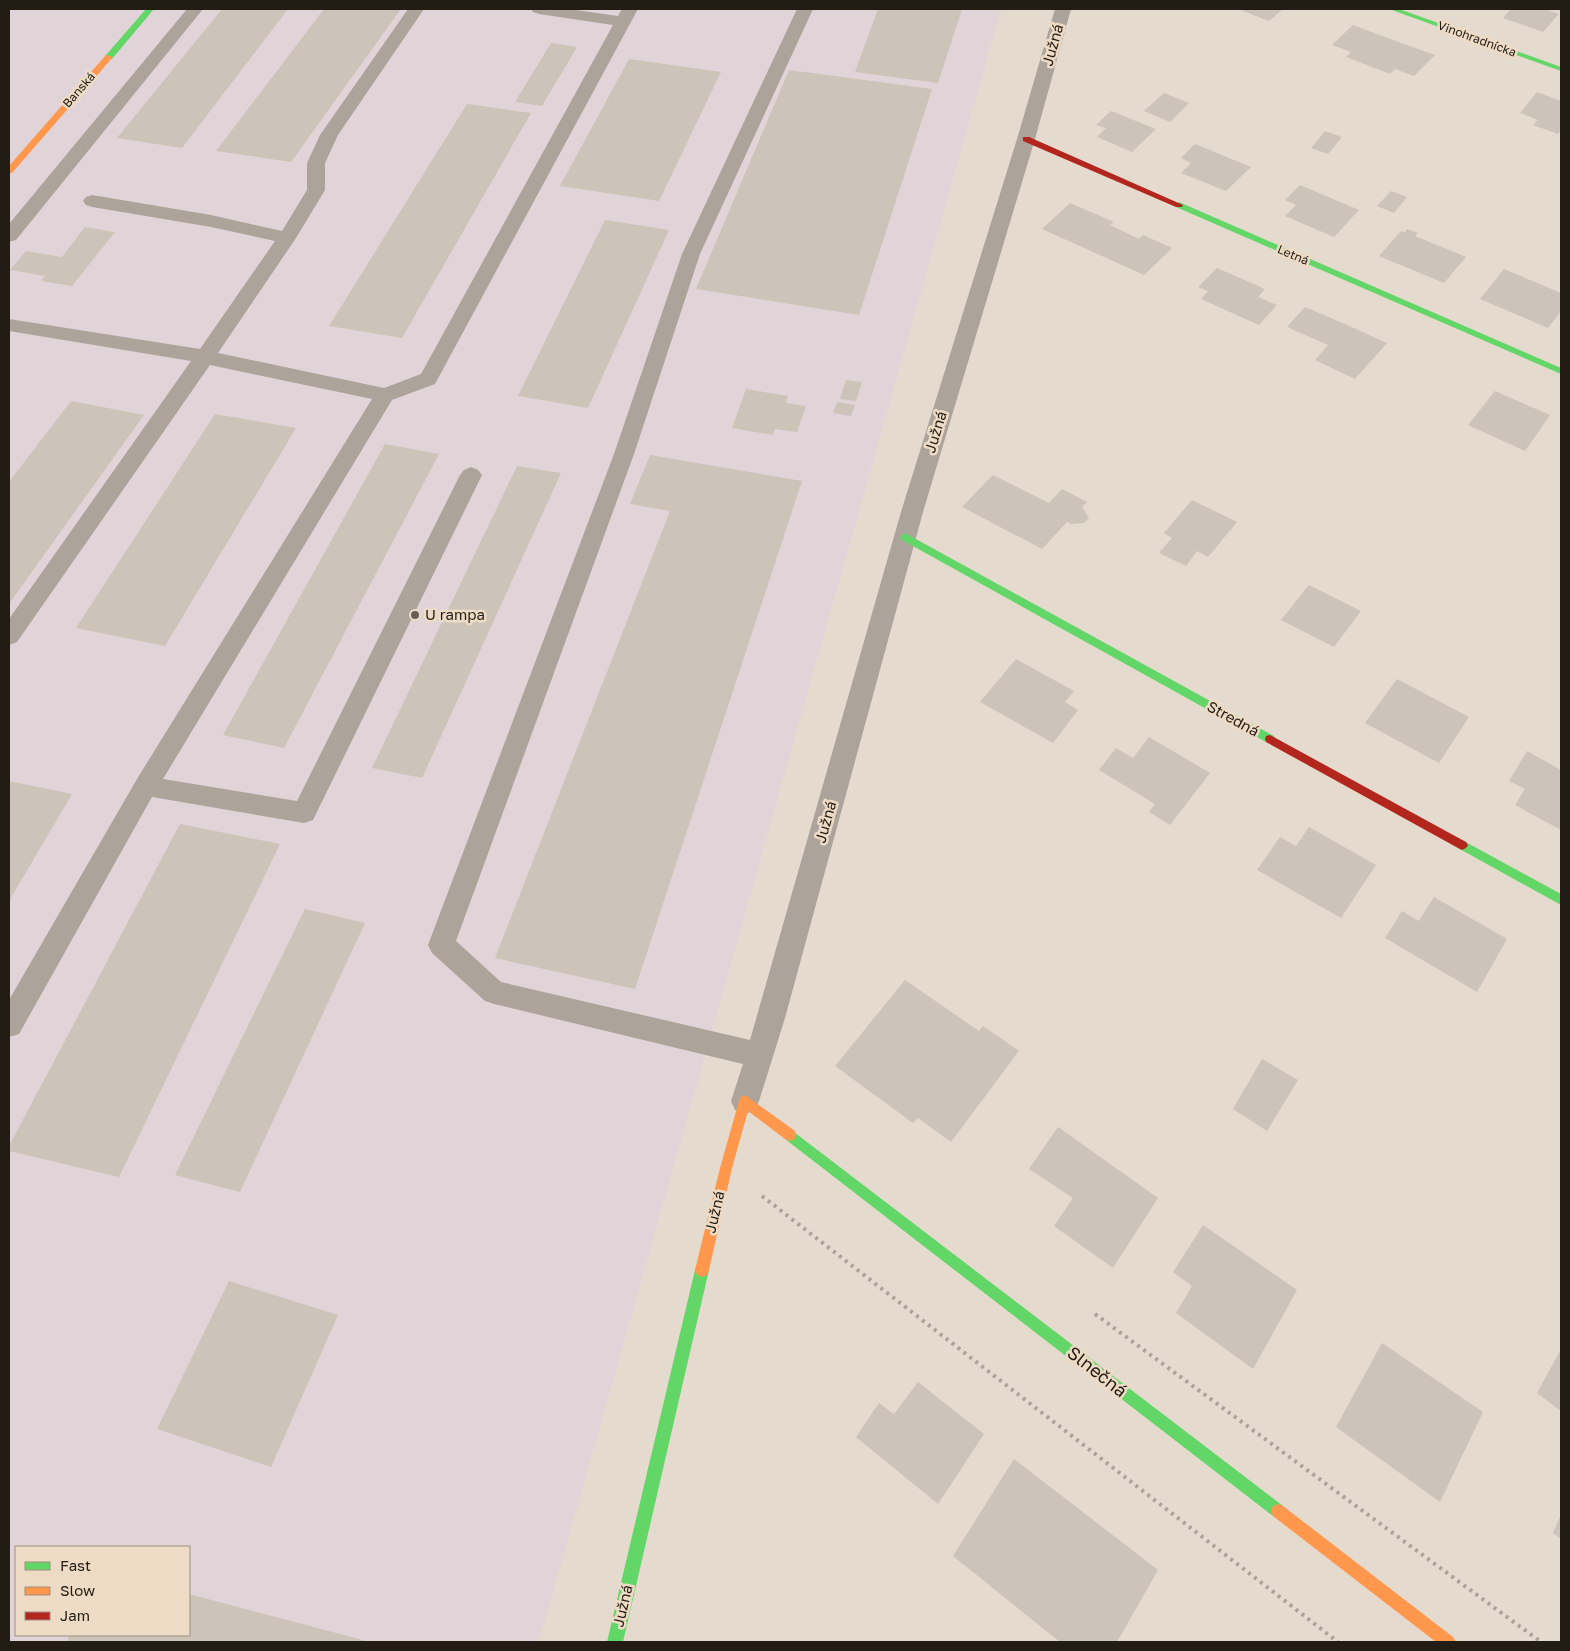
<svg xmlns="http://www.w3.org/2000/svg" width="1570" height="1651" font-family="'Golos Text',sans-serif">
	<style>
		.industrial { fill: #e1d4d8; fill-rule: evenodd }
		.building { fill: #ccc3b9 }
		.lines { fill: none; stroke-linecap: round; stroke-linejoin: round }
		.path { stroke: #aba39b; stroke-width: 4; stroke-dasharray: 3 4.5; stroke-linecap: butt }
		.lane { fill: #aca39b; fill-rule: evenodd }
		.fast { fill: #63d668; fill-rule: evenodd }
		.slow { fill: #ff974d; fill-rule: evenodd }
		.jam { fill: #b3261e; fill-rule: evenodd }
		.poi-dot { fill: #675e55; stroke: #eedbc5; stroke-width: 2 }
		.labels { text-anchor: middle; stroke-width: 5; stroke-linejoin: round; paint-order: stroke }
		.far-street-label { font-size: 12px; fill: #231c14; stroke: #eedbc5 }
		.street-label { font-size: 15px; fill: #231c14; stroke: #eedbc5 }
		.poi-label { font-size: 15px; fill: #231c14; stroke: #eedbc5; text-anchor: start }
		.near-street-label { font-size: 18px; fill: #231c14; stroke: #eedbc5 }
	</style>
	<rect width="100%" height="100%" fill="#e5dace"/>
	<path class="industrial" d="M9,9h992l-462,1633h-530zM16,1547h173v88h-173z"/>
	<g class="building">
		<polygon points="222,9 288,9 182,148 117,138"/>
		<polygon points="324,9 401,9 291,162 216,151"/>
		<polygon points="878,9 962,9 938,83 855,72"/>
		<polygon points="1238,9 1283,9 1269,21"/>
		<polygon points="1511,9 1545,9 1559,14 1543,32 1503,18"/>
		<polygon points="1353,25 1393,40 1435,55 1414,76 1395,69 1390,74 1346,57 1351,52 1332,45"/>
		<polygon points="551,43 577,47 542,106 515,102"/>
		<polygon points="629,59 721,72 659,201 560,186"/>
		<polygon points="789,70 932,89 859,315 696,289"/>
		<polygon points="1537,92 1561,101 1561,130 1558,134 1533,125 1538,120 1520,113"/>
		<polygon points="1164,93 1189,103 1170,122 1144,111"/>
		<polygon points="467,104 531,113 402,338 329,326"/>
		<polygon points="1111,111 1156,129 1132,152 1097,137 1106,128 1096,125"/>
		<polygon points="1325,131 1342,137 1328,154 1311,148"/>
		<polygon points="1195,144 1251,167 1226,191 1181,173 1191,163 1181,158"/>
		<polygon points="1300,185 1359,210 1334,237 1285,216 1296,205 1285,200"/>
		<polygon points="1391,191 1407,197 1394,213 1377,206"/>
		<polygon points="1070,203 1114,222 1110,225 1139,239 1143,235 1172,248 1144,275 1042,229"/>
		<polygon points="605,220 669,230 588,408 518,396"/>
		<polygon points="85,227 115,232 72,286 41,281 45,276 10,270 26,251 62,257"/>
		<polygon points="1407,229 1418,233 1415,236 1466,257 1444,283 1379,256 1401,231 1405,232"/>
		<polygon points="1217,268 1265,289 1258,297 1277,305 1259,325 1201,299 1208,291 1198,287"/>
		<polygon points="1504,269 1561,293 1561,311 1548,328 1480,299"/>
		<polygon points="1305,307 1345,324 1387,343 1355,379 1315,360 1328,345 1287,327"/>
		<polygon points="846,380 862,382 856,401 840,399"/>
		<polygon points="746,389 788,396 786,403 806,406 797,432 775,429 773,435 732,428"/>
		<polygon points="1495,391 1550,415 1525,451 1468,425"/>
		<polygon points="71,401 144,415 9,604 9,482"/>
		<polygon points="837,402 855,405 851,416 833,413"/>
		<polygon points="215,414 296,428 165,646 76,628"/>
		<polygon points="385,444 439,454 284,748 223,735"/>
		<polygon points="650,455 802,481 635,989 495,958 670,511 630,504"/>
		<polygon points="517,466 561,473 422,778 372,768"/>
		<polygon points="993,475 1049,503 1062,489 1087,502 1082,507 1089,518 1084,523 1071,524 1067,522 1042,549 962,507"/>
		<polygon points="1192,500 1237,522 1208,557 1197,551 1186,566 1159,553 1172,538 1164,533"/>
		<polygon points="1309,585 1361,611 1334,647 1281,620"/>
		<polygon points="1016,659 1074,691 1065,702 1078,710 1053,743 980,702"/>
		<polygon points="1397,679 1469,717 1439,763 1365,723"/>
		<polygon points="1149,737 1210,773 1170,825 1149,812 1155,804 1099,770 1116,748 1133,758"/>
		<polygon points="1527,751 1561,770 1561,830 1515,805 1525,789 1509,781"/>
		<polygon points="9,781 72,794 9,901"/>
		<polygon points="180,824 280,844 119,1177 9,1151 9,1146"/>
		<polygon points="1309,827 1376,865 1341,918 1257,870 1280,837 1296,846"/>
		<polygon points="1434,897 1507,939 1477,992 1385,938 1402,911 1419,921"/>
		<polygon points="305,909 365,923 240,1192 175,1175"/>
		<polygon points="905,980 979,1031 983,1026 1019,1051 951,1142 918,1118 913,1123 835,1066"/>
		<polygon points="1262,1059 1298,1080 1267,1131 1233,1109"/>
		<polygon points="1058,1127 1158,1198 1113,1268 1054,1226 1073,1198 1029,1169"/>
		<polygon points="1203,1225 1297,1290 1253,1369 1176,1313 1192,1286 1173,1272"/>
		<polygon points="229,1281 338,1315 271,1467 157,1429"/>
		<polygon points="1382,1343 1483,1412 1440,1502 1336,1427"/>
		<polygon points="1561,1349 1561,1411 1537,1393"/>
		<polygon points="918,1382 984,1434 938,1504 856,1437 879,1403 894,1414"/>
		<polygon points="1014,1459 1158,1570 1117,1642 1060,1642 953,1556"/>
		<polygon points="1561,1514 1561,1539 1553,1533"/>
		<polygon points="189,1594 370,1642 67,1642 70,1635 189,1635"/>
	</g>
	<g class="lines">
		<g class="path">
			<polyline points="762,1196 1338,1642"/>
			<polyline points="1095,1314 1541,1642"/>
		</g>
		<g class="lane">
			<polygon points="187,9 203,9 16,240 9,242 9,224"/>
			<polygon points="408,9 424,9 338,135 325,163 325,190 296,238 218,353 384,388 421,374 613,25 539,14 533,12 531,9 569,9 618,16 622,9 638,9 435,384 392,400 163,779 297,801 460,475 464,470 471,467 478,470 482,475 313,820 304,823 152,797 19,1034 9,1037 9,1000 137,779 372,399 210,365 17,642 9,645 9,619 191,361 9,331 9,319 200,349 275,241 211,227 92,207 86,205 83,201 86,197 92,195 211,215 282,231 307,190 307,163 320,135"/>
			<polygon points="797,9 813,9 700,254 634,454 456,941 501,982 750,1040 901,512 1017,139 1055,9 1071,9 1035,139 923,512 785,1018 759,1101 755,1110 745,1114 735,1110 731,1101 743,1064 494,1004 485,1001 432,953 428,945 614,454 682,254"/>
		</g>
		<g class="fast">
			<polygon points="146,9 154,9 112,59 106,59 106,55"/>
			<polygon points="1389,9 1399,9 1561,67 1561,71"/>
			<polygon points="1179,202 1561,368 1561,374 1176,207 1175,205"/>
			<polygon points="905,533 1274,736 1275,739 1274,742 1266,742 902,540 900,537"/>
			<polygon points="1462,840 1561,894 1561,905 1458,848 1456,845 1458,842"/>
			<polygon points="790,1129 1283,1506 1285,1511 1283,1516 1278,1518 1273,1516 785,1139 784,1135 785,1131"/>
			<polygon points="702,1263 707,1265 709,1270 623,1642 607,1642 695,1270 697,1265"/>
		</g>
		<g class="slow">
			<polygon points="106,55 113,57 12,173 9,173 9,166"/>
			<polygon points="745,1095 795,1131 796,1135 795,1139 790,1141 785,1139 748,1111 732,1168 709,1270 707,1275 702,1277 697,1275 695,1270 720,1168 739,1101 741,1097"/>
			<polygon points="1278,1504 1283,1506 1453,1637 1456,1642 1436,1642 1273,1516 1271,1511 1273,1506"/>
		</g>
		<g class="jam">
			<polygon points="1023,137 1029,137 1183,205 1182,207 1176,207 1023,141"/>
			<polygon points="1270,735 1466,842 1468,845 1466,848 1462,850 1458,848 1266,742 1265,739 1266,736"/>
		</g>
	</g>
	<circle class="poi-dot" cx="415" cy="615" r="5"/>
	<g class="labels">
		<g class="far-street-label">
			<text transform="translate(1477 39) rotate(20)" y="4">Vinohradnícka</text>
			<text transform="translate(79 90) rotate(-49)" y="4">Banská</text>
			<text transform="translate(1293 255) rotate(23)" y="4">Letná</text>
		</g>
		<g class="street-label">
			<text transform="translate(1053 45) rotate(-74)" y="5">Južná</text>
			<text transform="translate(936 432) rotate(-73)" y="5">Južná</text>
			<text transform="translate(1233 719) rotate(29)" y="5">Stredná</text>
			<text transform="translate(826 822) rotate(-74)" y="5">Južná</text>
			<text transform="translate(715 1212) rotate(-77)" y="5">Južná</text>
			<text transform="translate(623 1606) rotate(-77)" y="5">Južná</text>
		</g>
		<g class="poi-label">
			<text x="425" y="620">U rampa</text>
		</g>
		<g class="near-street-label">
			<text transform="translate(1097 1372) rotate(38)" y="6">Slnečná</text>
		</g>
	</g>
	<rect width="1570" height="1651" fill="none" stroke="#231c14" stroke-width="20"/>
	<rect x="15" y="1546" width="175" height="90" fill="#eedbc5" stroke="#9d8f7e"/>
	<rect x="25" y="1562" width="25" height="8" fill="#63d668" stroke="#9d8f7e"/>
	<text x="60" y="1571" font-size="15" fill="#231c14">Fast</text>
	<rect x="25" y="1587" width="25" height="8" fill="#ff974d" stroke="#9d8f7e"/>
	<text x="60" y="1596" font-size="15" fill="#231c14">Slow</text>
	<rect x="25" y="1612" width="25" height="8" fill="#b3261e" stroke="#9d8f7e"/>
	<text x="60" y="1621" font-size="15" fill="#231c14">Jam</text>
</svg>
